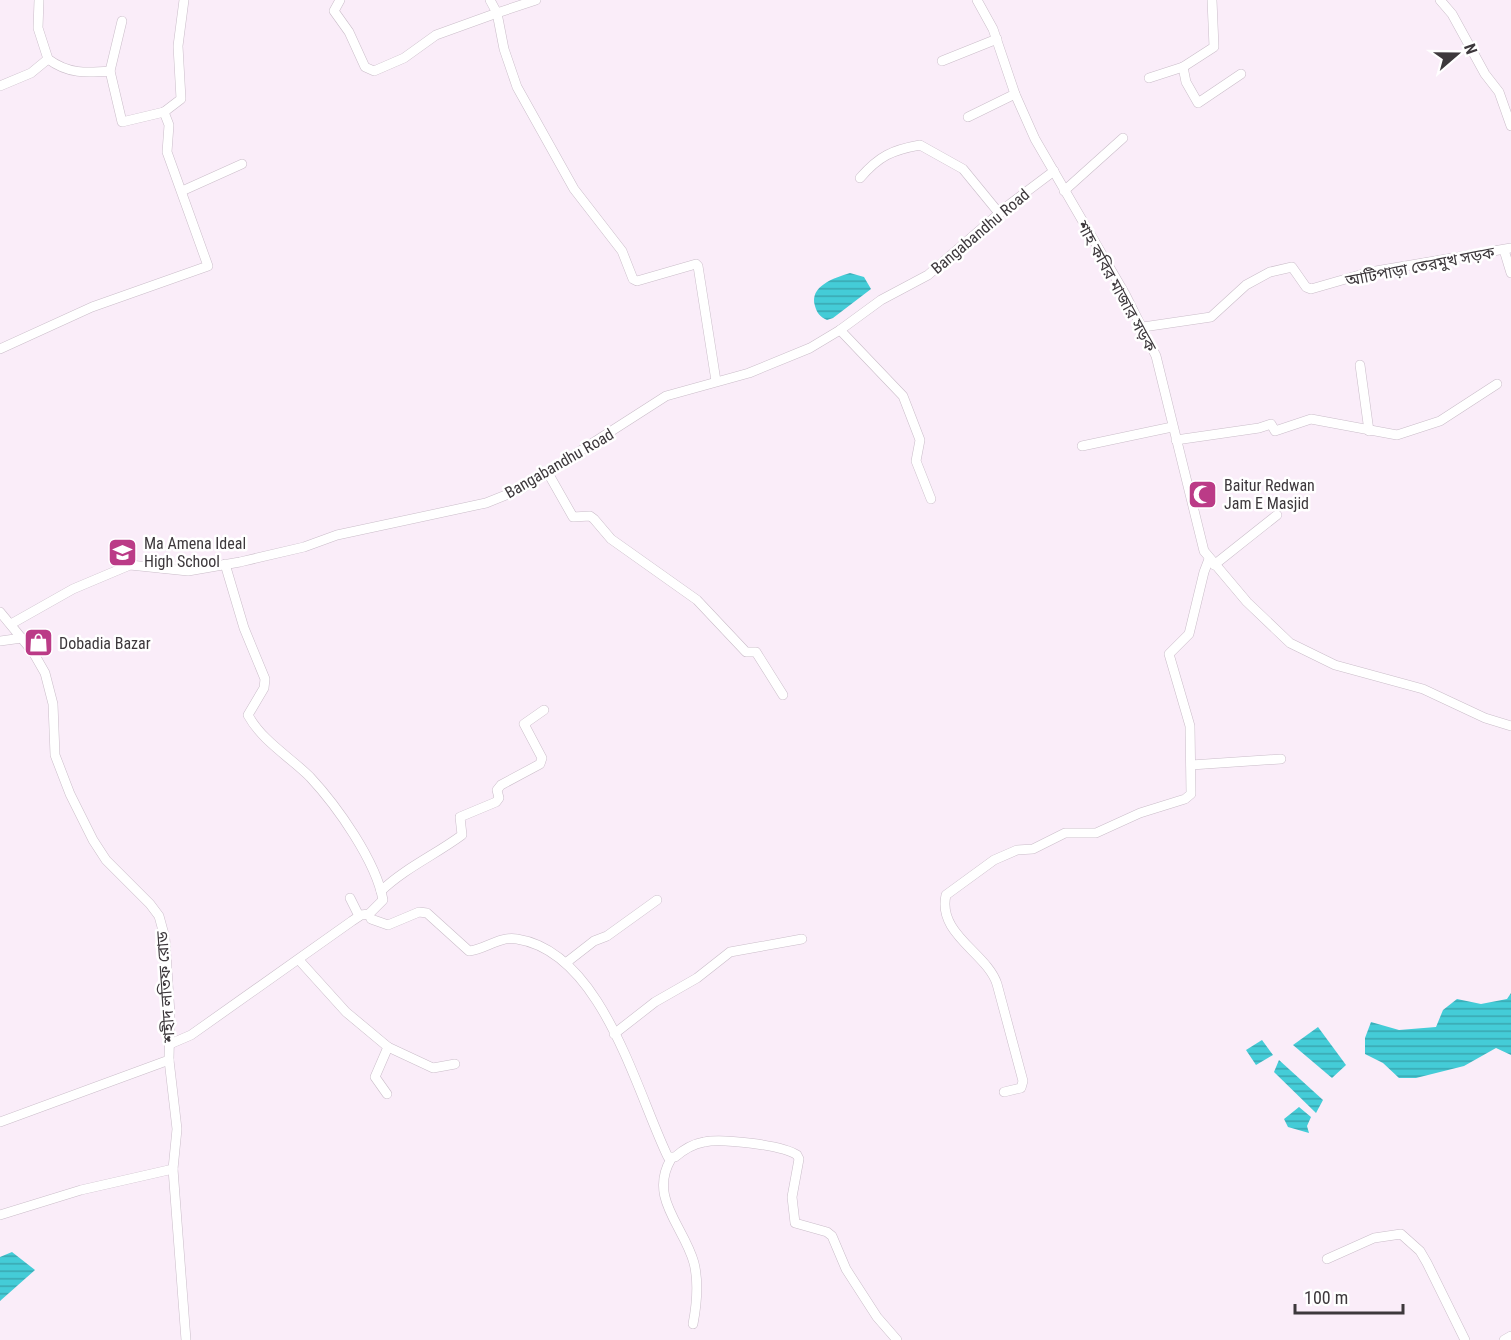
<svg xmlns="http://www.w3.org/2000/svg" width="1511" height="1340" font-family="'Roboto Condensed','Noto Sans Bengali',sans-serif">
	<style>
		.water { fill: url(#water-rules) }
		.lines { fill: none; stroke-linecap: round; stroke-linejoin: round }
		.minor-casing { stroke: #cabdc9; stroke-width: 10 }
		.minor { stroke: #fff; stroke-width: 9 }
		.labels { text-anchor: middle; stroke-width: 5; stroke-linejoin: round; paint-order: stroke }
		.street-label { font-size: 16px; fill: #3d383c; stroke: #fff }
		.poi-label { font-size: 16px; fill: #3d383c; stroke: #fff; text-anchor: start }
	</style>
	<defs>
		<pattern id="water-rules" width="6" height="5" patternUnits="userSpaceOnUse" patternTransform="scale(1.5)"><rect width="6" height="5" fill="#44ccd7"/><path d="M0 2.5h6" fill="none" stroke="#3aa7b0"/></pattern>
	</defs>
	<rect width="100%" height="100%" fill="#faedf9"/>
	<g class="water">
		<path d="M850,273l14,4 7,12 -38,29 -6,2c-7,-3 -10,-7 -12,-14 -6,-20 19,-28 35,-33z"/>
		<polygon points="1511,993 1511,1055 1496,1048 1464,1066 1416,1078 1399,1078 1383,1063 1365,1054 1365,1038 1371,1022 1399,1030 1436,1027 1443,1010 1457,999 1481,1004 1507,999"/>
		<polygon points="1318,1027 1346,1065 1332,1078 1293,1045"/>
		<polygon points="1262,1040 1273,1055 1256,1065 1246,1050"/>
		<polygon points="1279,1060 1323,1100 1316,1113 1274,1072"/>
		<polygon points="1299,1107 1311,1117 1307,1126 1309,1133 1288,1127 1284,1119"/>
		<polygon points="12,1252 35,1270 0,1301 0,1257"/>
	</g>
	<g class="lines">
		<defs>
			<g id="minor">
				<polyline points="340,0 334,11 349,32 365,67 374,71 404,58 436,35 497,13 490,0"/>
				<polyline points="536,0 497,13 504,49 517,87 574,189 622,251 633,279 637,281 696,264 698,266 716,381"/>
				<polyline points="977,0 993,29 1015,94 1035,139 1125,294 1156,356 1204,551 1247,602 1290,643 1335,665 1423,689 1485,718 1511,726"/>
				<polyline points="1440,0 1452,14 1485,74 1499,92 1511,126"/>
				<polyline points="942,61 997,39"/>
				<polyline points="1183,67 1186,82 1198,103 1241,74"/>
				<polyline points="110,71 122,21"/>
				<polyline points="1149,78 1183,67 1214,47 1212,0"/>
				<polyline points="0,86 31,73 48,59 38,28 39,0"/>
				<polyline points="164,112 181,99 178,46 184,0"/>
				<polyline points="968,117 1015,94"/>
				<path d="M860,178c19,-22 32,-28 60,-33l43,24 36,44"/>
				<polyline points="182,191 242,164"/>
				<polyline points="1064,191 1123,138"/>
				<polyline points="1504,250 1511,273"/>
				<polyline points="1143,327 1211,317 1246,285 1270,272 1292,267 1306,287 1311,289 1370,272 1511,248"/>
				<polyline points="840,330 903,396 920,440 916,461 931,499"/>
				<path d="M0,349l92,-42 116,-41 -41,-114 2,-27 -5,-13 -42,10 -12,-51c-24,2 -42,3 -62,-12"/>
				<polyline points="1360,365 1369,431"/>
				<polyline points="1176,440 1259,428 1271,424 1275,431 1311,419 1397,435 1440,421 1497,384"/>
				<polyline points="1082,446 1172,427"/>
				<polyline points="548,473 573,517 590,516 594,519 611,539 697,600 746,652 756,652 783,695"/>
				<path d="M225,564l19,64 21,51 -1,9 -16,27c14,26 42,42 62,62 27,29 66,84 73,123l-14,14 2,5 17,6 31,-13 8,1 42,38c17,-2 30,-15 48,-12 85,13 119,152 151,218h7c8,-7 18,-13 29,-15 17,-4 78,3 93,13l2,4 -7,38 3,26 32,9 5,4 14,33 31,48 20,23"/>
				<polyline points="1214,565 1277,515"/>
				<polyline points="0,612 33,652 45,673 53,704 55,755 70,794 93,840 106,860 150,904 159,916 165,938 170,1014 169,1060 177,1129 173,1169 186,1340"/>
				<polyline points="11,624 73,589 130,565 188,571 240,562 304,547 337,535 486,503 521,489 666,396 749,373 810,348 840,330 881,300 928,275 1010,204 1054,171"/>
				<polyline points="0,641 22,638"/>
				<polyline points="1191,765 1281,759"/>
				<path d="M381,891c24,-23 54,-36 81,-56l-2,-18 36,-15 3,-4 -2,-8 4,-5 39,-21 2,-6 -18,-34 20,-14"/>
				<polyline points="350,898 359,916"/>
				<polyline points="299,960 346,1012 388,1047 375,1077 387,1094"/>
				<polyline points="567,962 594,941 607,936 657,900"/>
				<polyline points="614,1034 655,1002 697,978 730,952 802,939"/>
				<polyline points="170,1044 191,1035 352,921 361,915 369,914"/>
				<polyline points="388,1047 433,1068 455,1064"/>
				<path d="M1004,1092l17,-4 2,-7 -26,-97c-10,-31 -60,-50 -51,-89l48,-35 23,-10 16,-1 32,-16h31l44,-20 45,-14 6,-5 -1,-68 -21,-72 20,-20 15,-62 5,-13"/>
				<polyline points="0,1122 169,1060"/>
				<path d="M671,1159c-23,39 13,67 23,104 5,20 3,40 -1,61"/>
				<polyline points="0,1215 81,1190 173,1169"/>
				<polyline points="1327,1259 1374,1238 1401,1234 1420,1251 1427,1263 1465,1340"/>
				<polyline points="1504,1340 1511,1336"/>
			</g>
		</defs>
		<use href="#minor" class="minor-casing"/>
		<use href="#minor" class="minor"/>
	</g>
	<defs>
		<symbol id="mosque-square" viewBox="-11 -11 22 22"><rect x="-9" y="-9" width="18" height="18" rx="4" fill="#bb3b87" stroke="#fff"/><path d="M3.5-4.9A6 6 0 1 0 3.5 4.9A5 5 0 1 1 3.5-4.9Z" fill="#fff"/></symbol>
		<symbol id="school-square" viewBox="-11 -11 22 22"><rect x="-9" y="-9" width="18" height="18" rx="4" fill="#bb3b87" stroke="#fff"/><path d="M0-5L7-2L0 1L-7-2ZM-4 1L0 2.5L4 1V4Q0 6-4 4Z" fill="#fff"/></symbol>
		<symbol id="shop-square" viewBox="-11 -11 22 22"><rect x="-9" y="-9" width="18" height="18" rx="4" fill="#bb3b87" stroke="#fff"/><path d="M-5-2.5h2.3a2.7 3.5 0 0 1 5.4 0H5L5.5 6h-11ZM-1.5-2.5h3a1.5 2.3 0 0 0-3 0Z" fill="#fff"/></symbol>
	</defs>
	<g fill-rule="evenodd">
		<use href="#mosque-square" x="1186" y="478" width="33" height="33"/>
		<use href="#school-square" x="106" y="536" width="33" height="33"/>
		<use href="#shop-square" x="22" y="626" width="33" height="33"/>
	</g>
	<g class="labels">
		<g class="street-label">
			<text transform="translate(980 231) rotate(-40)" y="6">Bangabandhu Road</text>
			<text transform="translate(1420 266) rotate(-11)" y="6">আটিপাড়া তেরমুখ সড়ক</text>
			<text transform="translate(1117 286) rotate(61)" y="6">শাহ কবির মাজার সড়ক</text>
			<text transform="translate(559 463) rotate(-30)" y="6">Bangabandhu Road</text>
			<text transform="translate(165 987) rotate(-94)" y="6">শহীদ লতিফ রোড</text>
		</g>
		<g class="poi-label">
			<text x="1224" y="491">Baitur Redwan<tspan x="1224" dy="18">Jam E Masjid</tspan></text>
			<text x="144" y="549">Ma Amena Ideal<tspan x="144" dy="18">High School</tspan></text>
			<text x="59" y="649">Dobadia Bazar</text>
		</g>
	</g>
	<g transform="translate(1457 54) rotate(70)" stroke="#ffffff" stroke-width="4.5" paint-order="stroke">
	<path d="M0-4.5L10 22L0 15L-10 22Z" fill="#3d383c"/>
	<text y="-9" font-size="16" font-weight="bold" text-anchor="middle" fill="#3d383c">N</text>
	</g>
	<path d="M1295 1304v9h108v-9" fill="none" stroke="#3d383c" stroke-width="3"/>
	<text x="1304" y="1304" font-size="18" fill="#3d383c" stroke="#ffffff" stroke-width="4.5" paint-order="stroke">100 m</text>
</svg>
